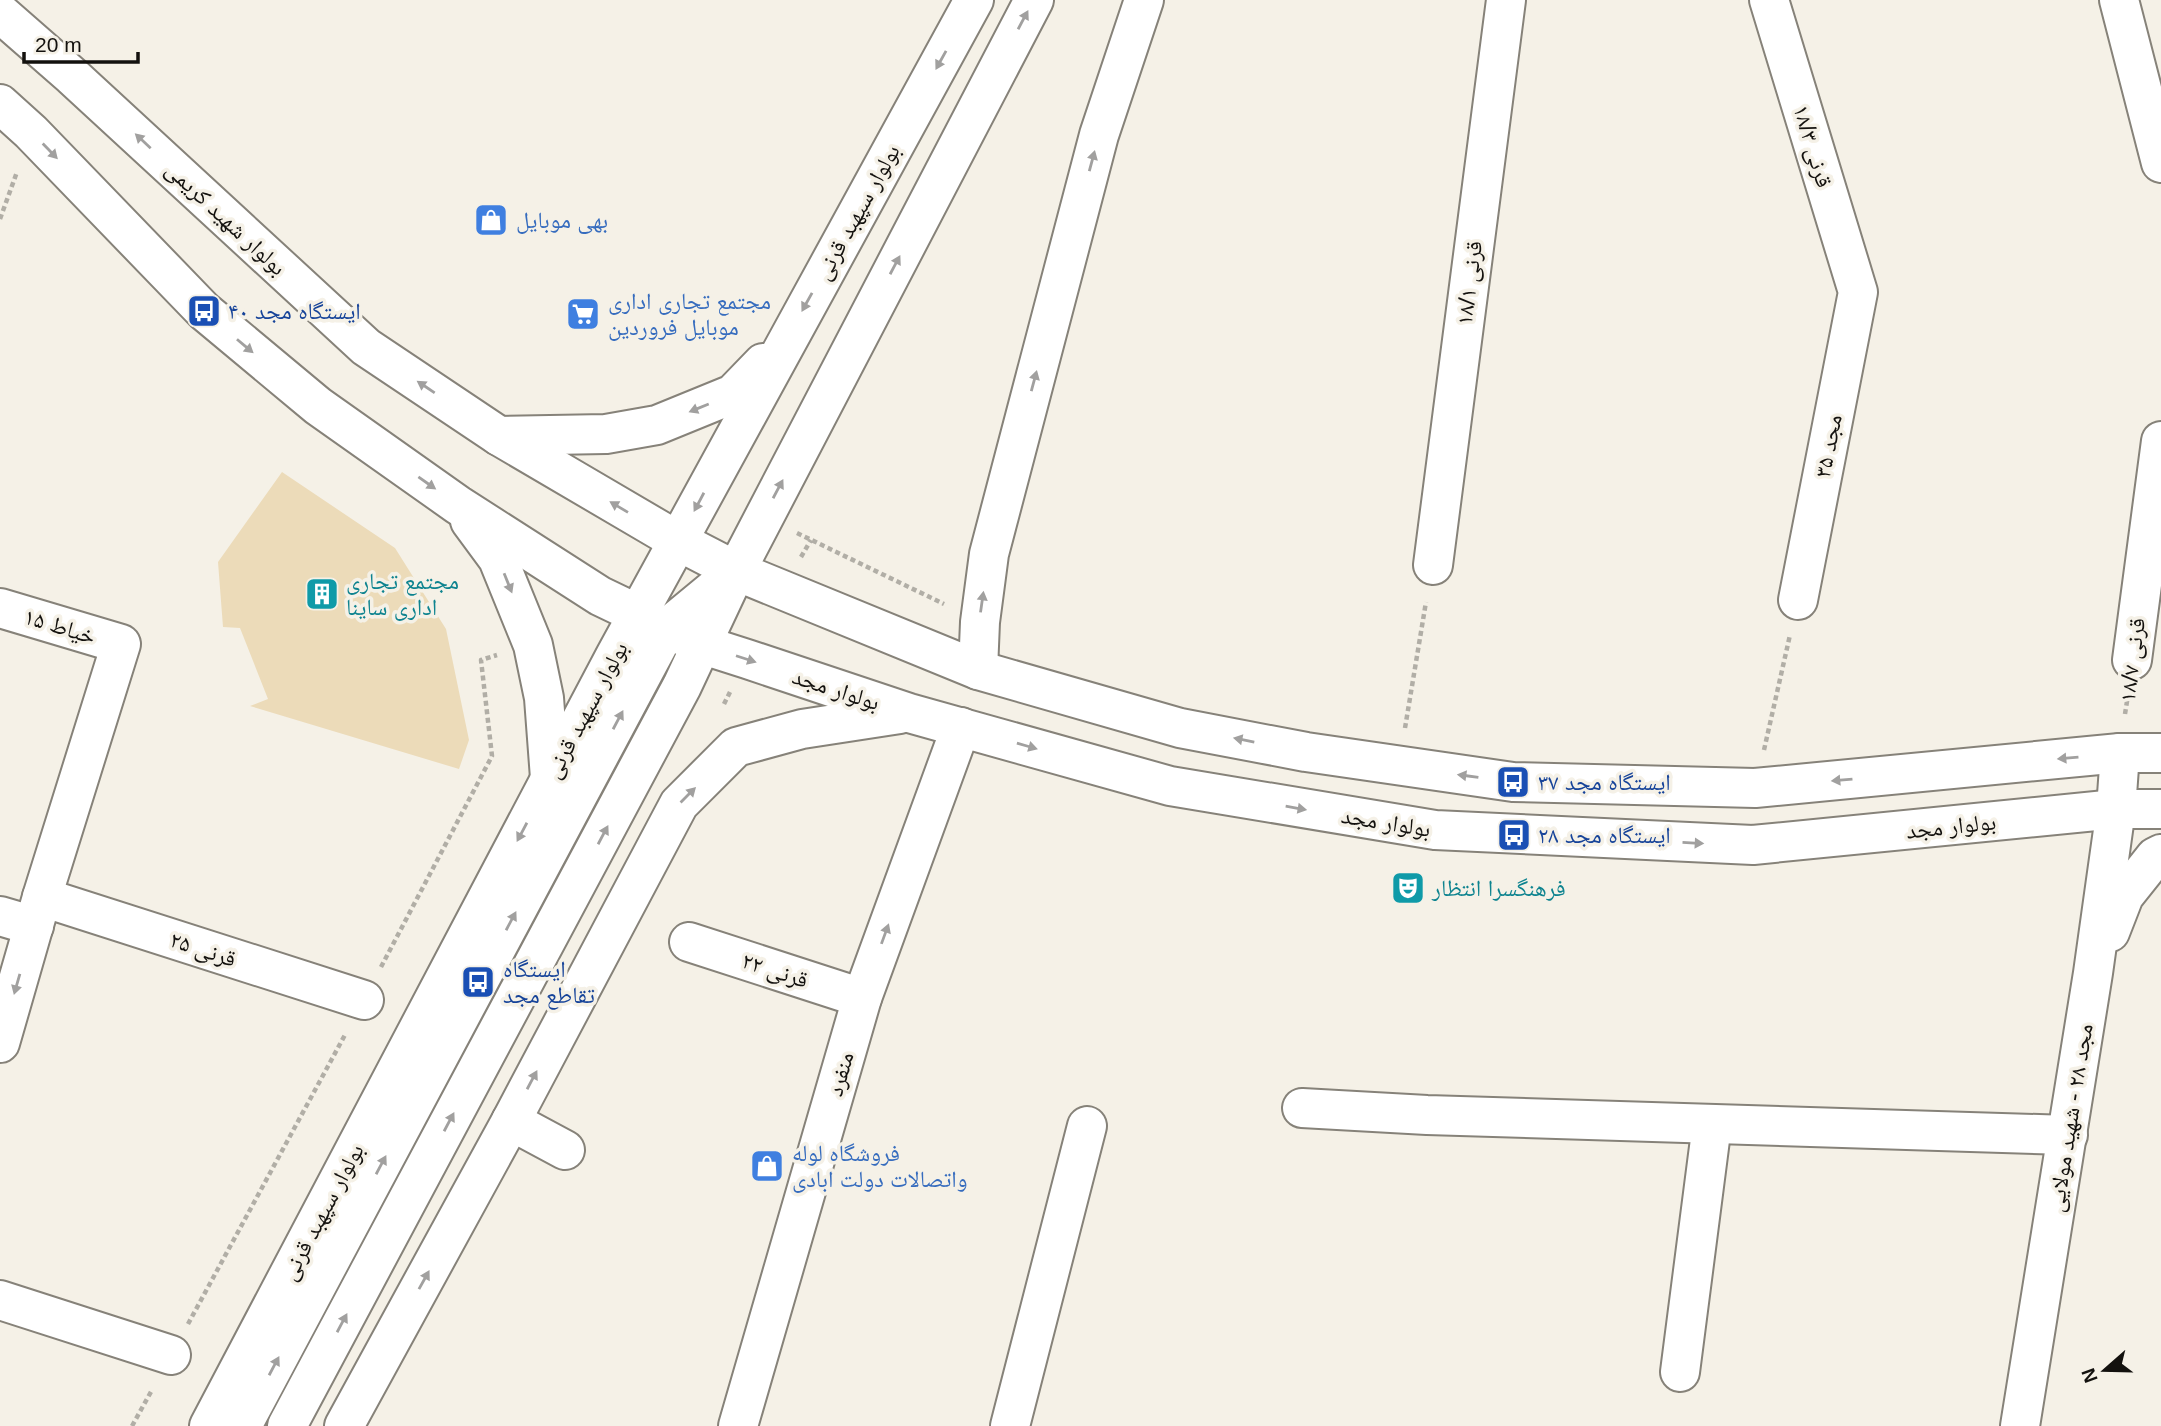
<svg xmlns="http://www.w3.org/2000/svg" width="2161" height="1426" font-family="Helvetica,'Noto Naskh Arabic',sans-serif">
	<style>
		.building { fill: #ecdbb9 }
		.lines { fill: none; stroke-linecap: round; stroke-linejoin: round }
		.minor-casing { stroke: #868279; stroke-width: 42 }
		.major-casing { stroke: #868279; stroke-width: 42 }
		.path { stroke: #b1aea6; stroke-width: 4.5; stroke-dasharray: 5 3.5; stroke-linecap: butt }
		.minor { stroke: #fff; stroke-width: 38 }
		.major { stroke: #fff; stroke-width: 38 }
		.oneway { fill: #a1a09f }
		.labels { text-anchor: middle; stroke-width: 7; stroke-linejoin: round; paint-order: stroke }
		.street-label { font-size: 23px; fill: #13110e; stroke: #f5f1e7 }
		.shop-label { font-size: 23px; fill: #366cbe; stroke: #f5f1e7; text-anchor: start }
		.transit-label { font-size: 23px; fill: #164399; stroke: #f5f1e7; text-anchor: start }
		.culture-label { font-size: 23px; fill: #0d838f; stroke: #f5f1e7; text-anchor: start }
	</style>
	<rect width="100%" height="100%" fill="#f5f1e7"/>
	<polygon class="building" points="282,472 395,548 446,629 469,740 459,769 250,706 268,699 240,628 223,627 218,562"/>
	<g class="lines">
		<defs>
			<g id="minor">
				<polyline points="1769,0 1858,292 1798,600"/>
				<polyline points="2119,0 2161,163"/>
				<polyline points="1433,565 1506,0"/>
				<polyline points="0,608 121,644 42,897 0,1043"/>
				<polyline points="2132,660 2161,441"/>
				<polyline points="42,897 364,1000"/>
				<polyline points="0,916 34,926"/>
				<polyline points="2110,932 2124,896 2155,857 2161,854"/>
				<polyline points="689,942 862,998"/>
				<polyline points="1302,1108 1427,1115 2068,1135"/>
				<polyline points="0,1300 171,1355"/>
				<polyline points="1680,1372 1712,1124"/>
				<polyline points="242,1426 667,628 736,571"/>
				<polyline points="738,1426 862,998 961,727"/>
				<polyline points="1010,1426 1087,1126"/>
				<polyline points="2020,1426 2093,973 2116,809 2120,753"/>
			</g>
			<g id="major">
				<polyline points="0,13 72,76 366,347 499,436 678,541 736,571 978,670 1180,728 1306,752 1513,782 1755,788 2120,753 2161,753"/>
				<polyline points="0,104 31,132 204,311 318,406 458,505 600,596 700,644 747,659 909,713 1170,786 1435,830 1753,845 2116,809 2161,809"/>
				<polyline points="499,436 606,434 657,425 733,394 763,363"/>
				<polyline points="470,521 498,559 533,645 544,698 550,778"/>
				<polyline points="978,670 980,622 989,554 1099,135 1144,0"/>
				<polyline points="511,1121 565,1150"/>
				<polyline points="209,1426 615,656 974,0"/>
				<polyline points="287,1426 682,686 736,571 1034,0"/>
				<polyline points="344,1426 511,1121 679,804 736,747 802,729 900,714"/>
			</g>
		</defs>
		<use href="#minor" class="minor-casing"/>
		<use href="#major" class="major-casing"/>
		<g class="path">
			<polyline points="0,219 17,172"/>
			<polyline points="797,533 944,604"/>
			<polyline points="801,557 811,540"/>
			<polyline points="724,704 730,692"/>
			<polyline points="2125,714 2128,695"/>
			<polyline points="1405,728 1426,602"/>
			<polyline points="1764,750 1790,635"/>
			<polyline points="381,967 492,756 481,660 497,655"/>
			<polyline points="188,1324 346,1033"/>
			<polyline points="132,1426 152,1390"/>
		</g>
		<use href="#minor" class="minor"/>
		<use href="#major" class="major"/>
	</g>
	<defs><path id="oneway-solid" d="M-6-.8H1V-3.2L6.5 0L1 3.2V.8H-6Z" transform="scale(1.75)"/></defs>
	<g class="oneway">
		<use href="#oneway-solid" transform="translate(1023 20) rotate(-62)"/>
		<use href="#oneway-solid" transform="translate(941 60) rotate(119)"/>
		<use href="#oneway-solid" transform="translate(143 141) rotate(-137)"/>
		<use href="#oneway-solid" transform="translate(50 151) rotate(46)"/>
		<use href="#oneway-solid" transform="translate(1092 161) rotate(-75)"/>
		<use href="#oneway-solid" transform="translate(895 265) rotate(-62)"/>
		<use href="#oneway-solid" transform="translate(807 302) rotate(119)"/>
		<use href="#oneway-solid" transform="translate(245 346) rotate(40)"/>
		<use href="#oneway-solid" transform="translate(1034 381) rotate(-75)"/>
		<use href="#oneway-solid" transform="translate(426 387) rotate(-146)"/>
		<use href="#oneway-solid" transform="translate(699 408) rotate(158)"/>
		<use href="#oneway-solid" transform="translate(427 483) rotate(35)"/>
		<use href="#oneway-solid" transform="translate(778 489) rotate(-62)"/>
		<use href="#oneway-solid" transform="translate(699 502) rotate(118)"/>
		<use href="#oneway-solid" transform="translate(619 507) rotate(-149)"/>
		<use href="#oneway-solid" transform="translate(508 583) rotate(68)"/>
		<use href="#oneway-solid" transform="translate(982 602) rotate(-82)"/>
		<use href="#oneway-solid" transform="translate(746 659) rotate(18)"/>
		<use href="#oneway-solid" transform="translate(618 720) rotate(-62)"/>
		<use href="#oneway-solid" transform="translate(1244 740) rotate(-169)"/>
		<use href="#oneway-solid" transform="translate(1027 746) rotate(16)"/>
		<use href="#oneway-solid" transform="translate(2068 758) rotate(175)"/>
		<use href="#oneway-solid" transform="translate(1468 776) rotate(-172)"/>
		<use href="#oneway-solid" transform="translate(1842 780) rotate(175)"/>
		<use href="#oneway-solid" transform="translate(688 795) rotate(-45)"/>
		<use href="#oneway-solid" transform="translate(1296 808) rotate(10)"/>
		<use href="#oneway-solid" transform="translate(522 832) rotate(118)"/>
		<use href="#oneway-solid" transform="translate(603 835) rotate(-62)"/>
		<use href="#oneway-solid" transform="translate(1693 843) rotate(3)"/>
		<use href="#oneway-solid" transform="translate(511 921) rotate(-62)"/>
		<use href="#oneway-solid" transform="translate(885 934) rotate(-70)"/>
		<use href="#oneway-solid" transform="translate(17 984) rotate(106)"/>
		<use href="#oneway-solid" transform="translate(532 1080) rotate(-62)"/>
		<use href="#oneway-solid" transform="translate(449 1122) rotate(-62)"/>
		<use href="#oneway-solid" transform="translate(381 1165) rotate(-62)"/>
		<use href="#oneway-solid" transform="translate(424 1280) rotate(-61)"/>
		<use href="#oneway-solid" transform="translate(342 1323) rotate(-62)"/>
		<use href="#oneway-solid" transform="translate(274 1366) rotate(-62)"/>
	</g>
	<defs>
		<symbol id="shop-square" viewBox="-11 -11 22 22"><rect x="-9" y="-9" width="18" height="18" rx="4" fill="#3f7fe0" stroke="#f5f1e7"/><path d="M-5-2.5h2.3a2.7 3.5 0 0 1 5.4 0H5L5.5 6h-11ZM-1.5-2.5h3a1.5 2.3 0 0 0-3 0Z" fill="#fff"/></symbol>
		<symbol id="bus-square" viewBox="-11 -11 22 22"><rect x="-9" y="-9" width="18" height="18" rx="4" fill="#1a4fb4" stroke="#f5f1e7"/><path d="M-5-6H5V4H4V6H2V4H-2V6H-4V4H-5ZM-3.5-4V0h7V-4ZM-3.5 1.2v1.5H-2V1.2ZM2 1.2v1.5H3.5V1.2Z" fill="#fff"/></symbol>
		<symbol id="supermarket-square" viewBox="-11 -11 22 22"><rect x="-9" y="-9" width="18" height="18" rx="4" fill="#3f7fe0" stroke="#f5f1e7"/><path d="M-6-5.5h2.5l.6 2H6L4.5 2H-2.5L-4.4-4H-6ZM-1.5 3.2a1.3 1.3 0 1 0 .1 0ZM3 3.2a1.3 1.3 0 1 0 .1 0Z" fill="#fff"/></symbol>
		<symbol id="building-square" viewBox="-11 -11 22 22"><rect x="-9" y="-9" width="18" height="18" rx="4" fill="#0f9aa8" stroke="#f5f1e7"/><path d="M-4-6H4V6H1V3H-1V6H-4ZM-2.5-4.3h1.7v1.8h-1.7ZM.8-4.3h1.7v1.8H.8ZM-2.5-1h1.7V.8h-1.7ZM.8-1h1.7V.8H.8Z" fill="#fff"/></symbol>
		<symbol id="theatre-square" viewBox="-11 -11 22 22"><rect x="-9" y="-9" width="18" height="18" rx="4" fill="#0f9aa8" stroke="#f5f1e7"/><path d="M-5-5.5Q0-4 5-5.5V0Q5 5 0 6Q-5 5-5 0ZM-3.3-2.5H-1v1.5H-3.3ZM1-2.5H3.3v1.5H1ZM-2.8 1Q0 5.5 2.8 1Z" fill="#fff"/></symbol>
	</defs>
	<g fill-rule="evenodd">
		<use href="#shop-square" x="472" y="201" width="38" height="38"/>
		<use href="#bus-square" x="185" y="292" width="38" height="38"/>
		<use href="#supermarket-square" x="564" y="295" width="38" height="38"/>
		<use href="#building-square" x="303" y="575" width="38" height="38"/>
		<use href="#bus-square" x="1494" y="763" width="38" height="38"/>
		<use href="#bus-square" x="1495" y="816" width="38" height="38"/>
		<use href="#theatre-square" x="1389" y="869" width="38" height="38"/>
		<use href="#bus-square" x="459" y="963" width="38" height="38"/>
		<use href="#shop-square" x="748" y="1147" width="38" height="38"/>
	</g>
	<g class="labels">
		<g class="street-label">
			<text transform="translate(1813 146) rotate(73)" y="8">قرنی ۱۸/۳</text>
			<text transform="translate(857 212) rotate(-61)" y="8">بولوار سپهبد قرنی</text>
			<text transform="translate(226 218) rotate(43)" y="8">بولوار شهید کریمی</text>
			<text transform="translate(1469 283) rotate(-83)" y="8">قرنی ۱۸/۱</text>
			<text transform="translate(1828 446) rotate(-79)" y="8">مجد ۳۵</text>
			<text transform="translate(60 626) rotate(17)" y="8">خیاط ۱۵</text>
			<text transform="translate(2132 660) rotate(-83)" y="8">قرنی ۱۸/۷</text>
			<text transform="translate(836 689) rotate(18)" y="8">بولوار مجد</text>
			<text transform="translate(586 710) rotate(-62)" y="8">بولوار سپهبد قرنی</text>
			<text transform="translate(1386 822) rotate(9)" y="8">بولوار مجد</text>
			<text transform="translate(1951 826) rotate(-6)" y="8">بولوار مجد</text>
			<text transform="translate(203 949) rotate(18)" y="8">قرنی ۲۵</text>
			<text transform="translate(775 970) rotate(18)" y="8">قرنی ۲۲</text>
			<text transform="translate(840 1074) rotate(-74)" y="8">منفرد</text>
			<text transform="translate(2070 1118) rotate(-81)" y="8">مجد ۲۸ - شهید مولایی</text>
			<text transform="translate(322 1212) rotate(-62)" y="8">بولوار سپهبد قرنی</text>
		</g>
		<g class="shop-label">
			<text x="516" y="228">بهی موبایل</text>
			<text x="608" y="309">مجتمع تجاری اداری<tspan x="608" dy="26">موبایل فروردین</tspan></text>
			<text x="792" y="1161">فروشگاه لوله<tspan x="792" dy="26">واتصالات دولت ابادی</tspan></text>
		</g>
		<g class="transit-label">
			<text x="228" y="319">ایستگاه مجد ۴۰</text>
			<text x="1538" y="790">ایستگاه مجد ۳۷</text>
			<text x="1538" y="843">ایستگاه مجد ۲۸</text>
			<text x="503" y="977">ایستگاه<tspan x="503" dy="26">تقاطع مجد</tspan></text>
		</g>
		<g class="culture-label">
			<text x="346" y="589">مجتمع تجاری<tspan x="346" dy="26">اداری ساینا</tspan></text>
			<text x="1432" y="896">فرهنگسرا انتظار</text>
		</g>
	</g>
	<g transform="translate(2105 1370) rotate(250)" stroke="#f5f1e7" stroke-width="5" paint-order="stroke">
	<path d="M0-5L12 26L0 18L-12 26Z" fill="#13110e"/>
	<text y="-10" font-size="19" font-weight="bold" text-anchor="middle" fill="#13110e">N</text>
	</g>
	<path d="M24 52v10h114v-10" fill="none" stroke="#13110e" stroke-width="3.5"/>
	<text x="35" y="52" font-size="21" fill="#13110e" stroke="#f5f1e7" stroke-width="5" paint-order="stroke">20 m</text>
</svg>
